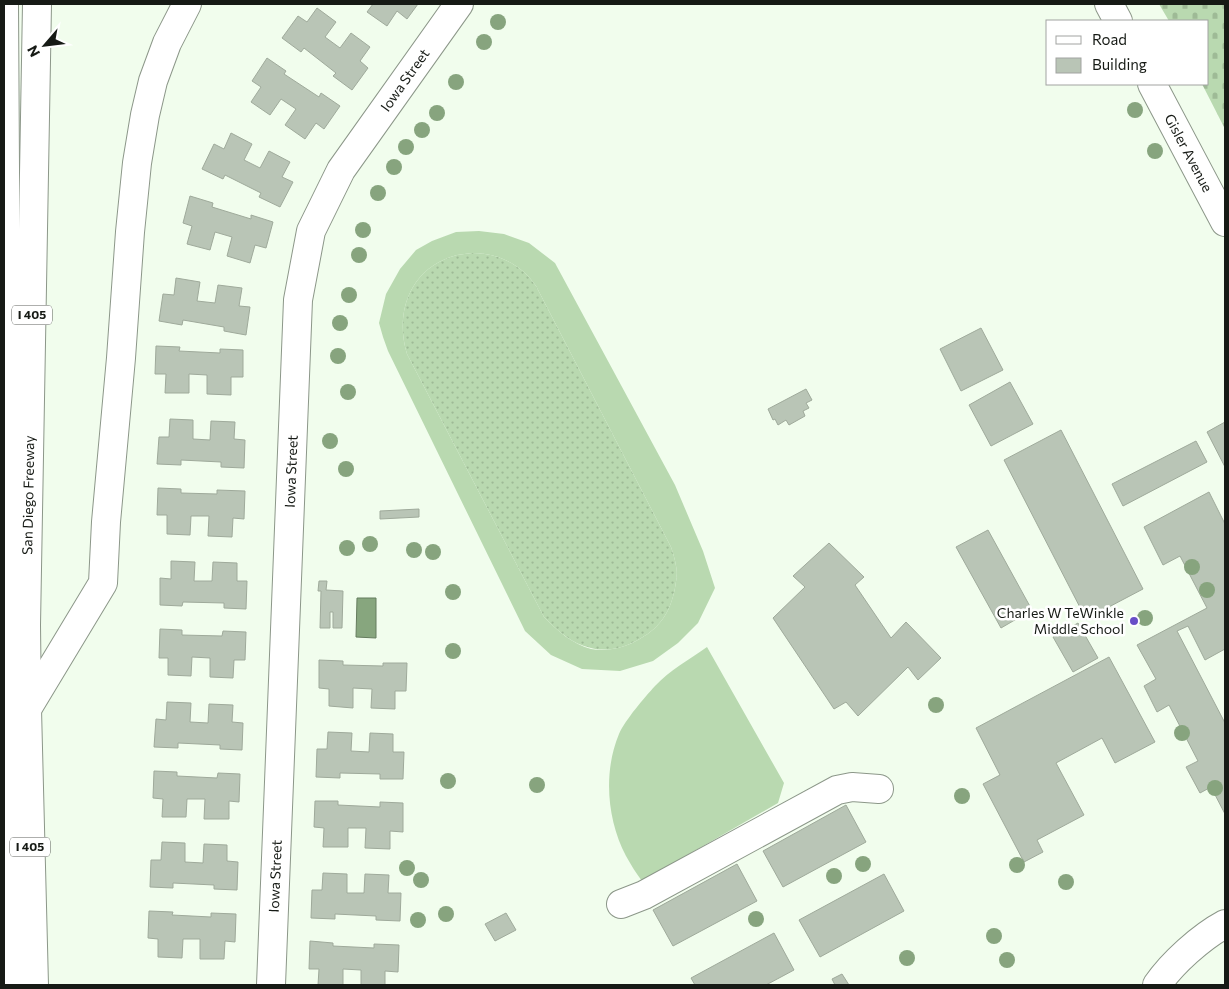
<svg xmlns="http://www.w3.org/2000/svg" width="1229" height="989" font-family="Commissioner,sans-serif">
	<style>
		.grass { fill: url(#grass-dots) }
		.cemetery { fill: url(#cemetery-stones) }
		.garden { fill: #b9d9b0; fill-rule: evenodd }
		.water { fill: #87a67e; stroke: #657c5e }
		.building { fill: #b9c5b6; stroke: #9faa9b }
		.lines { fill: none; stroke-linecap: round; stroke-linejoin: round }
		.minor-casing { stroke: #8c9789; stroke-width: 30 }
		.highway-casing { stroke: #8c9789; stroke-width: 30 }
		.minor { stroke: #fff; stroke-width: 28 }
		.highway { stroke: #fff; stroke-width: 28 }
		.tree { fill: #87a47e }
		.poi-dot { fill: #684ec7; stroke: #fff; stroke-width: 2 }
		.labels { text-anchor: middle; stroke-width: 5; stroke-linejoin: round; paint-order: stroke }
		.shield { fill: #fff; stroke: #5c5f5b; stroke-width: 1 }
		.shield-label { font-size: 12px; font-weight: bold; fill: #161a15 }
		.street-label { font-size: 14px; fill: #161a15; stroke: #fff }
		.poi-label { font-size: 14px; fill: #161a15; stroke: #fff; text-anchor: end }
	</style>
	<defs>
		<pattern id="grass-dots" width="8" height="8" patternUnits="userSpaceOnUse" patternTransform="scale(1.25)"><rect width="8" height="8" fill="#b9d9b0"/><path d="M2 2h.1M6 6h.1" fill="none" stroke="#9eba96" stroke-width="1.8" stroke-linecap="round"/></pattern>
		<pattern id="cemetery-stones" width="16" height="16" patternUnits="userSpaceOnUse" patternTransform="scale(1.25)"><rect width="16" height="16" fill="#b9d9b0"/><path d="M2 7V4a2 2 0 0 1 4 0v3zM10 15v-3a2 2 0 0 1 4 0v3z" fill="#9eba96"/></pattern>
	</defs>
	<rect width="100%" height="100%" fill="#f1fded"/>
	<path class="grass" d="M472,253c26,0 49,11 64,33l135,261c2,6 4,12 5,19 2,7 0,15 -1,22 -5,26 -16,41 -39,53 -13,7 -30,11 -45,7 -19,-4 -33,-17 -47,-31l-137,-263c-13,-43 4,-87 50,-99 5,-1 10,-1 15,-2z"/>
	<polygon class="cemetery" points="1159,4 1225,4 1225,129 1202,84 1208,84 1208,21 1169,21"/>
	<g class="garden">
		<path d="M479,231l25,3 25,9 26,20 120,222 28,66 12,37 -17,35 -20,20 -25,18 -33,10 -38,-2 -31,-14 -26,-24 -137,-280 -5,-14 -4,-14 7,-29 14,-25 16,-19 16,-9 24,-9zM472,253c26,0 49,11 64,33l135,261c2,6 4,12 5,19 2,7 0,15 -1,22 -5,26 -16,41 -39,53 -13,7 -30,11 -45,8 -19,-5 -33,-18 -47,-32l-137,-263c-13,-43 4,-87 50,-99 5,-1 10,-1 15,-2z"/>
		<path d="M707,647l77,136 -6,20 -136,78c-6,-8 -11,-16 -16,-25 -19,-36 -23,-84 -7,-122 7,-15 25,-36 36,-48 15,-16 35,-27 52,-39z"/>
	</g>
	<polygon class="water" points="357,598 376,598 376,638 356,637"/>
	<g class="building">
		<polygon points="373,4 418,4 407,19 397,11 387,26 367,12"/>
		<polygon points="317,8 336,22 325,37 340,48 351,33 370,47 360,61 368,68 352,90 333,76 336,73 304,48 301,52 282,38 298,16 307,22"/>
		<polygon points="267,58 286,71 284,74 319,97 321,93 340,106 324,129 316,123 305,139 285,125 296,109 281,99 270,115 251,102 261,87 252,81"/>
		<polygon points="231,133 252,144 244,160 260,168 269,151 290,162 282,177 293,182 280,207 259,197 261,193 225,175 223,179 202,169 214,144 224,149"/>
		<polygon points="190,196 213,203 212,207 251,219 251,215 273,222 266,248 255,245 250,263 227,256 232,237 215,232 210,250 187,244 192,226 183,223"/>
		<polygon points="176,278 200,282 197,301 215,303 218,285 242,288 239,306 250,307 246,335 224,331 224,327 183,320 182,325 159,321 163,294 174,295"/>
		<polygon points="981,328 1003,370 961,391 940,349"/>
		<polygon points="156,346 180,347 179,351 220,353 220,349 243,350 243,377 231,377 231,395 207,394 207,375 189,374 189,393 165,393 166,374 155,374"/>
		<polygon points="1010,382 1033,424 991,446 969,405"/>
		<polygon points="806,389 812,400 806,403 809,408 803,411 805,416 789,425 786,420 778,425 775,419 773,420 768,409"/>
		<polygon points="170,419 193,420 193,439 210,440 211,421 235,422 234,439 245,440 244,468 221,467 221,462 181,460 181,465 157,464 159,437 169,437"/>
		<polygon points="1225,422 1225,467 1207,432"/>
		<polygon points="1061,430 1143,589 1086,619 1004,460"/>
		<polygon points="1196,441 1207,462 1123,506 1112,484"/>
		<polygon points="158,488 181,489 181,493 217,494 217,490 245,491 244,519 233,518 232,537 208,536 209,516 191,516 190,535 167,534 167,515 157,515"/>
		<polygon points="1209,492 1225,524 1225,649 1205,660 1188,626 1177,631 1225,723 1225,814 1211,787 1200,793 1186,767 1198,761 1169,705 1157,712 1144,686 1156,679 1137,645 1207,608 1180,556 1163,565 1144,527"/>
		<polygon points="419,509 419,517 380,519 380,511"/>
		<polygon points="988,530 1032,610 1001,628 956,547"/>
		<polygon points="829,543 864,577 855,585 891,638 906,622 941,658 918,680 908,667 858,716 846,702 834,709 773,618 805,587 793,576"/>
		<polygon points="171,561 195,562 194,581 212,581 213,562 237,563 237,581 247,581 246,609 224,608 224,603 183,602 182,606 160,605 160,578 171,579"/>
		<polygon points="319,581 327,581 326,590 343,591 342,628 333,628 333,612 330,612 330,628 320,628 321,591 318,591"/>
		<polygon points="1078,623 1098,658 1073,672 1053,637"/>
		<polygon points="160,629 182,630 182,635 222,636 223,631 246,632 245,660 234,660 233,678 210,677 210,658 192,657 191,676 168,675 168,658 159,658"/>
		<polygon points="1109,657 1155,742 1115,763 1102,738 1056,763 1084,815 1037,840 1043,852 1024,862 983,784 1000,775 976,728"/>
		<polygon points="319,660 343,661 343,665 383,666 383,663 407,663 406,691 395,691 395,709 371,708 372,689 353,688 353,708 329,706 329,689 319,688"/>
		<polygon points="167,702 191,703 190,722 208,723 209,704 233,705 232,722 243,723 242,750 220,749 220,745 178,743 178,748 154,747 156,719 166,720"/>
		<polygon points="328,732 352,733 351,751 369,752 370,733 393,734 393,752 404,752 403,779 380,779 380,774 340,773 340,778 316,777 317,749 327,749"/>
		<polygon points="154,771 177,772 177,776 217,778 218,773 240,774 239,802 229,801 229,819 204,819 205,799 187,799 186,817 162,817 163,799 153,798"/>
		<polygon points="315,801 338,801 338,805 380,807 380,802 403,803 403,832 390,831 390,849 365,848 366,828 348,828 348,847 323,847 324,828 314,827"/>
		<polygon points="846,805 866,842 783,887 763,851"/>
		<polygon points="162,842 185,843 185,862 203,863 204,844 227,845 227,861 238,862 237,890 214,889 214,885 173,883 173,888 150,887 151,860 161,860"/>
		<polygon points="737,864 757,901 673,946 653,910"/>
		<polygon points="323,873 347,874 347,893 364,893 365,874 389,875 388,893 401,893 400,921 376,920 376,916 335,914 335,919 311,918 312,890 322,890"/>
		<polygon points="884,874 904,911 820,957 799,920"/>
		<polygon points="149,911 173,912 172,915 211,917 211,913 236,914 235,942 225,941 224,959 200,959 200,939 183,939 182,958 158,957 158,939 148,938"/>
		<polygon points="506,913 516,930 495,941 485,924"/>
		<polygon points="774,933 794,970 766,985 695,985 691,978"/>
		<polygon points="310,941 333,943 333,946 374,948 374,944 399,945 398,972 385,971 385,985 361,985 361,970 343,969 343,985 318,985 319,969 309,969"/>
		<polygon points="842,974 849,985 835,985 832,979"/>
	</g>
	<g class="lines">
		<defs>
			<g id="minor">
				<polyline points="1109,4 1118,21"/>
				<path id="s1" d="M1152,84l73,138"/>
				<polyline points="621,904 644,895 837,790 852,787 879,789"/>
				<path id="s2" d="M271,985l27,-685 13,-69 30,-61 118,-166"/>
				<path d="M1157,985c15,-22 44,-48 68,-61"/>
			</g>
			<g id="highway">
				<polyline points="4,4 10,985"/>
				<polyline points="27,709 103,583 106,522 121,358 130,232 137,163 145,115 153,81 167,43 187,4"/>
				<path id="s3" d="M34,985l-7,-276 -1,-84 11,-621"/>
			</g>
		</defs>
		<use href="#minor" class="minor-casing"/>
		<use href="#highway" class="highway-casing"/>
		<use href="#minor" class="minor"/>
		<use href="#highway" class="highway"/>
	</g>
	<g class="tree">
		<circle cx="498" cy="22" r="8"/>
		<circle cx="484" cy="42" r="8"/>
		<circle cx="456" cy="82" r="8"/>
		<circle cx="1135" cy="110" r="8"/>
		<circle cx="437" cy="113" r="8"/>
		<circle cx="422" cy="130" r="8"/>
		<circle cx="406" cy="147" r="8"/>
		<circle cx="1155" cy="151" r="8"/>
		<circle cx="394" cy="167" r="8"/>
		<circle cx="378" cy="193" r="8"/>
		<circle cx="363" cy="230" r="8"/>
		<circle cx="359" cy="255" r="8"/>
		<circle cx="349" cy="295" r="8"/>
		<circle cx="340" cy="323" r="8"/>
		<circle cx="338" cy="356" r="8"/>
		<circle cx="348" cy="392" r="8"/>
		<circle cx="330" cy="441" r="8"/>
		<circle cx="346" cy="469" r="8"/>
		<circle cx="370" cy="544" r="8"/>
		<circle cx="347" cy="548" r="8"/>
		<circle cx="414" cy="550" r="8"/>
		<circle cx="433" cy="552" r="8"/>
		<circle cx="1192" cy="567" r="8"/>
		<circle cx="1207" cy="590" r="8"/>
		<circle cx="453" cy="592" r="8"/>
		<circle cx="1145" cy="618" r="8"/>
		<circle cx="453" cy="651" r="8"/>
		<circle cx="936" cy="705" r="8"/>
		<circle cx="1182" cy="733" r="8"/>
		<circle cx="448" cy="781" r="8"/>
		<circle cx="537" cy="785" r="8"/>
		<circle cx="1215" cy="788" r="8"/>
		<circle cx="962" cy="796" r="8"/>
		<circle cx="863" cy="864" r="8"/>
		<circle cx="1017" cy="865" r="8"/>
		<circle cx="407" cy="868" r="8"/>
		<circle cx="834" cy="876" r="8"/>
		<circle cx="421" cy="880" r="8"/>
		<circle cx="1066" cy="882" r="8"/>
		<circle cx="446" cy="914" r="8"/>
		<circle cx="756" cy="919" r="8"/>
		<circle cx="418" cy="920" r="8"/>
		<circle cx="994" cy="936" r="8"/>
		<circle cx="907" cy="958" r="8"/>
		<circle cx="1007" cy="960" r="8"/>
	</g>
	<circle class="poi-dot" cx="1134" cy="621" r="5"/>
	<g class="labels">
		<g class="shield">
			<rect x="12" y="305.5" width="40" height="19" rx="4"/>
			<rect x="10" y="837.5" width="40" height="19" rx="4"/>
		</g>
		<g class="shield-label">
			<text x="32" y="319">I 405</text>
			<text x="30" y="851">I 405</text>
		</g>
		<g class="street-label">
			<text dy="5" stroke="none"><textPath href="#s2" startOffset="934">Iowa Street</textPath></text>
			<text dy="5" stroke="none"><textPath href="#s1" startOffset="78">Gisler Avenue</textPath></text>
			<text dy="5" stroke="none"><textPath href="#s2" startOffset="514">Iowa Street</textPath></text>
			<text dy="5" stroke="none"><textPath href="#s3" startOffset="490">San Diego Freeway</textPath></text>
			<text dy="5" stroke="none"><textPath href="#s2" startOffset="109">Iowa Street</textPath></text>
		</g>
		<g class="poi-label">
			<text x="1124" y="618">Charles W TeWinkle<tspan x="1124" dy="16">Middle School</tspan></text>
		</g>
	</g>
	<rect width="1229" height="989" fill="none" stroke="#161a15" stroke-width="10"/>
	<rect x="1046" y="20" width="162" height="65" fill="#ffffff" stroke="#a2a3a1"/>
	<rect x="1056" y="36" width="25" height="8" fill="#ffffff" stroke="#a2a3a1"/>
	<text x="1092" y="45" font-size="15" fill="#161a15">Road</text>
	<rect x="1056" y="58" width="25" height="15" fill="#b9c5b6" stroke="#a2a3a1"/>
	<text x="1092" y="70" font-size="15" fill="#161a15">Building</text>
	<g transform="translate(45 45) rotate(242)" stroke="#ffffff" stroke-width="4" paint-order="stroke">
	<path d="M0-4L9 19L0 12L-9 19Z" fill="#161a15"/>
	<text y="-8" font-size="14" font-weight="bold" text-anchor="middle" fill="#161a15">N</text>
	</g>
</svg>
